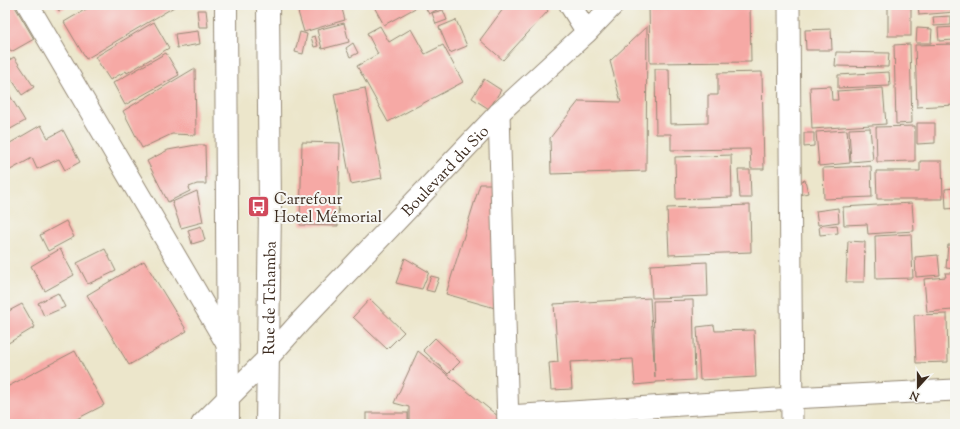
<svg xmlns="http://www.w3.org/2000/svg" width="960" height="429" font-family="'Sorts Mill Goudy',serif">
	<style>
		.building { fill: #f6a9a5 }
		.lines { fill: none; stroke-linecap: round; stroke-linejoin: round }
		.street-casing { stroke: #948874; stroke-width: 23 }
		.secondary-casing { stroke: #948874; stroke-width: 24 }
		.street { stroke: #fff; stroke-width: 21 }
		.secondary { stroke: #fff; stroke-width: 22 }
		.labels { text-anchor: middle; stroke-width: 4; stroke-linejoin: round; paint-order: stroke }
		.street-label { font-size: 16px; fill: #3b2a1e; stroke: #f6f6f2 }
		.poi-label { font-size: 16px; fill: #3b2a1e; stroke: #f6f6f2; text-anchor: start }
	</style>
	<rect width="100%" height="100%" fill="#f6f6f2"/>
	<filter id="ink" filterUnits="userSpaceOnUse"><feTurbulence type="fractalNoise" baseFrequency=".025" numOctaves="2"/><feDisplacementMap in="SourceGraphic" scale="8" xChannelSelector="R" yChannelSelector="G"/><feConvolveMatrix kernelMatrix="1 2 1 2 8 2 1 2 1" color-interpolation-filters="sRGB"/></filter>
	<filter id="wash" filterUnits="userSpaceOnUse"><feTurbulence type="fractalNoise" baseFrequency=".012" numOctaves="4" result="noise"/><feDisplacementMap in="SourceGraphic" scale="16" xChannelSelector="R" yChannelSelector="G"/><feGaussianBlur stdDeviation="0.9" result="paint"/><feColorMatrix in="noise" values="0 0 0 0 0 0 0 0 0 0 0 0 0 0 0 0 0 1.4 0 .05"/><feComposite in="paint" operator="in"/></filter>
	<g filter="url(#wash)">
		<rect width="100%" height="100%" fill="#ece6cb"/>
		<g id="blocks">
			<g class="building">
				<polygon points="5,5 14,5 34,39 11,52 5,41 6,24"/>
				<polygon points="55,5 70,5 59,11"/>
				<polygon points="93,5 173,5 174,7 86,59 64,22"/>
				<polygon points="296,5 341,5 345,20 304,32"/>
				<polygon points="373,5 418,5 419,6 384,25"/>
				<polygon points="424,5 446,5 429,14"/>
				<polygon points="506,5 544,5 548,11 503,60 480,40"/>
				<polygon points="649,5 750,5 751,62 650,63"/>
				<rect x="888" y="5" width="23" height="31"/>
				<polygon points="918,5 955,5 955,12 919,15"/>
				<polygon points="197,10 206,10 208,27 199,27"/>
				<polygon points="443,10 447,20 436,24 432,13"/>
				<polygon points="951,16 951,25 934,26 933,17"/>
				<polygon points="456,20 467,46 450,53 439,27"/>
				<polygon points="154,22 169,48 127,73 126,71 110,80 95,57"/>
				<polygon points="344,23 349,42 322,49 317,30"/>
				<polygon points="380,26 389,42 411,29 425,54 443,45 463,82 388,122 357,66 378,54 367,33"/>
				<polygon points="647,26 646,171 551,174 550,138 579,101 621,102 610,61"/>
				<polygon points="955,27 955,40 939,41 938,28"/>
				<polygon points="917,28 932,29 931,43 916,43"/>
				<polygon points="831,29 832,50 806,50 805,30"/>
				<polygon points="198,31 200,44 177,48 175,34"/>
				<polygon points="300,32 307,34 303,54 295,52"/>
				<polygon points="315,36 318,46 314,47 311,37"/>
				<polygon points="353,43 358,53 350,57 346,48"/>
				<polygon points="910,44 912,123 896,124 894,45"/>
				<polygon points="955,44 955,105 917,107 915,45"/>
				<polygon points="836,52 889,53 888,67 835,66"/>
				<polygon points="166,53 179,75 125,105 113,83"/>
				<polygon points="14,57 34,87 22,95 5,69 5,63"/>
				<polygon points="195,68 196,135 172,134 142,148 123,111"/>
				<polygon points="655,69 669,69 670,124 708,123 708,95 718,95 718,73 762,72 764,169 751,169 750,149 671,150 671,134 656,134"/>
				<polygon points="889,72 890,86 838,88 838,75"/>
				<polygon points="484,79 501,90 489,109 472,98"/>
				<polygon points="831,86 832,100 838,100 837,91 883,88 886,124 812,129 810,87"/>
				<polygon points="365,88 382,178 351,184 334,94"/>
				<polygon points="9,94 25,121 5,132 5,96"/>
				<polygon points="917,123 935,123 935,143 917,144"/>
				<polygon points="41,125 48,138 63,130 80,162 65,170 59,159 37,169 32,158 5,173 5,146"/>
				<polygon points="915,126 915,161 877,162 876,127"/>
				<polygon points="870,128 873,160 851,162 849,129"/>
				<polygon points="847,130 850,163 819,166 816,132"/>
				<polygon points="804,133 814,133 814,146 804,147"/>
				<polygon points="302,142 340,143 338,226 300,225"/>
				<polygon points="196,145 205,145 206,184 197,184 189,187 190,191 168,202 147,161 168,150"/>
				<polygon points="731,155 732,197 676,199 675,157"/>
				<polygon points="920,161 942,161 943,199 877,199 876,171 920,171"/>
				<polygon points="871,166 872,197 824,199 823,168"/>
				<polygon points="738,170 750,170 751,198 740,198"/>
				<polygon points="805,180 808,193 800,195 796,183"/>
				<polygon points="480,184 496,184 495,308 446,294"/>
				<polygon points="955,188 955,208 946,209 945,189"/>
				<polygon points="197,191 203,222 181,228 172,202"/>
				<polygon points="912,203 914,231 868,234 867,224 844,225 843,207"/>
				<polygon points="750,205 751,252 669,255 667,208"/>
				<polygon points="838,208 839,222 818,225 816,211"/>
				<polygon points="66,221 74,237 48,251 40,235"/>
				<polygon points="837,225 838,233 820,235 819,227"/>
				<polygon points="201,226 205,240 192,244 188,230"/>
				<polygon points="911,234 913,278 876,279 875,236"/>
				<polygon points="848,241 865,242 864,282 846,282"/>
				<polygon points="948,245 955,245 955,269 946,268"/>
				<polygon points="60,249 74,275 45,291 31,266"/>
				<polygon points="105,249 116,271 88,284 77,263"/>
				<polygon points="938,255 940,275 916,277 915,257"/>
				<polygon points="405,258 429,272 422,289 396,283"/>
				<polygon points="144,261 187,331 129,365 87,295"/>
				<polygon points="707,262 708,296 652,298 650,265"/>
				<polygon points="945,273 955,273 955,322 953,310 927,312 924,279 946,277"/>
				<polygon points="431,276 439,278 434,292 426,290"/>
				<polygon points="58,293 65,307 44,316 38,303"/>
				<polygon points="650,298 655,378 653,301 693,300 695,380 656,382 656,383 635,385 633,359 570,362 572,389 551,390 549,363 558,362 554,304"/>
				<polygon points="370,299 404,332 387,349 353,317"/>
				<polygon points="22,304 35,327 5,345 5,313"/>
				<polygon points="947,314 948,362 916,363 914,315"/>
				<polygon points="714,325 715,331 754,330 756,377 700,380 697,327"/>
				<polygon points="435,338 460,362 448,374 423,350"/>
				<polygon points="75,351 104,405 67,424 5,424 5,388"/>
				<polygon points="418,351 499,417 499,424 409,424 409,407 394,403"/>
				<rect x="366" y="413" width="42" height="11"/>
				<polygon points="351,421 352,424 307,424 307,423"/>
			</g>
		</g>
	</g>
	<g filter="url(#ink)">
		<use href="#blocks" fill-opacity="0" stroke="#948874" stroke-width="1"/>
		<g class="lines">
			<defs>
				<g id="street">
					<polyline points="28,5 228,346"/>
					<polyline points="570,5 587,32"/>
					<polyline points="789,5 792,424"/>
					<polyline points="499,113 508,424"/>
					<polyline points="508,416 791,398 955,390"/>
					<path id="s1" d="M202,424l65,-65 33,-37 199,-209 88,-81 26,-27"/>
				</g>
				<g id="secondary">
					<polyline points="226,5 228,424"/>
					<path id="s2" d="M267,424l3,-217 -2,-202"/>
				</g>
			</defs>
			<use href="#street" class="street-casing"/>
			<use href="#secondary" class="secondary-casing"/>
			<use href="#street" class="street"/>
			<use href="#secondary" class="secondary"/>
		</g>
	</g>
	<defs>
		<symbol id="bus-square" viewBox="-11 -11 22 22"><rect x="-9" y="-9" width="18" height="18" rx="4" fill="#d1495b" stroke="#f6f6f2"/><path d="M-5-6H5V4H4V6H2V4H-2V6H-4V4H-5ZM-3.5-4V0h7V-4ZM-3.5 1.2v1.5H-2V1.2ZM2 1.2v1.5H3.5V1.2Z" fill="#fff"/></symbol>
	</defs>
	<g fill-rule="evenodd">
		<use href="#bus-square" x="246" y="194" width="25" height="25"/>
	</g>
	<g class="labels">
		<g class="street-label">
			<text dy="6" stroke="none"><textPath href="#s1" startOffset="351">Boulevard du Sio</textPath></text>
			<text dy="6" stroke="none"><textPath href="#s2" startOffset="126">Rue de Tchamba</textPath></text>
		</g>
		<g class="poi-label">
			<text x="274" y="204">Carrefour<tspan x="274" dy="18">Hotel Mémorial</tspan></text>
		</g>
	</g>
	<rect width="960" height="429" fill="none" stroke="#f6f6f2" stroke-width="20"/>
	<g transform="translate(918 387) rotate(201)" stroke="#f6f6f2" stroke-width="3" paint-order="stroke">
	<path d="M0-3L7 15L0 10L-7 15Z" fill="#3b2a1e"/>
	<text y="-6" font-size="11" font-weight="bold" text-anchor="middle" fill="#3b2a1e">N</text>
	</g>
</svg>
